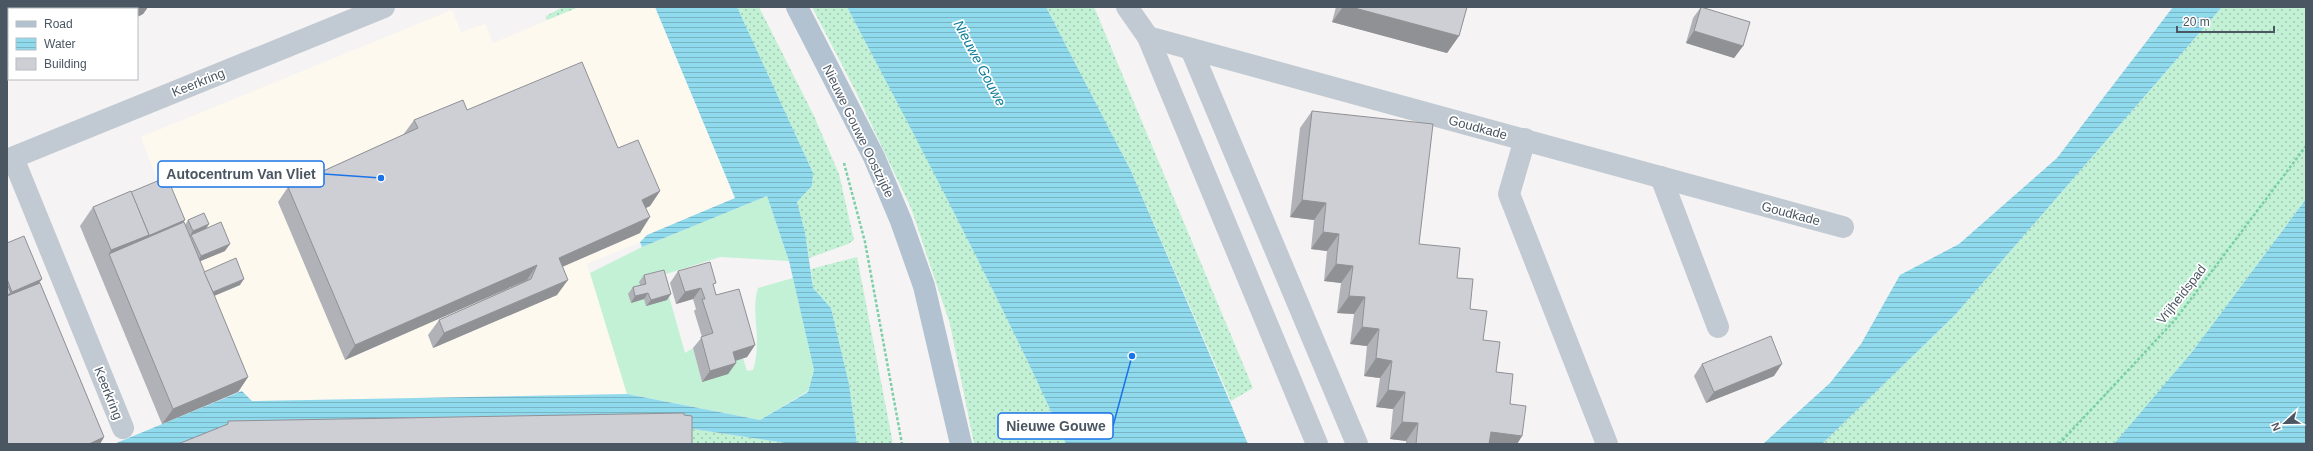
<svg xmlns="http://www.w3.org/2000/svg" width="2313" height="451" font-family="Helvetica,sans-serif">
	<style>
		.commercial { fill: #fdf9ef }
		.grass { fill: url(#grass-dots) }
		.garden { fill: #c3f1d5 }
		.water { fill: url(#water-rules) }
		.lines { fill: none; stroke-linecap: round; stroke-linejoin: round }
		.path { stroke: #7ad0a6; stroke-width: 2.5; stroke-dasharray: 3 2; stroke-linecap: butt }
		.minor { stroke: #c1cad2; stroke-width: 22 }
		.major { stroke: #b3c2d1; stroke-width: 22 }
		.wall { fill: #b0b2b7 }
		.shaded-wall { fill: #909195 }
		.building { fill: #cdcfd5; stroke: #909195 }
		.labels { text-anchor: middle; stroke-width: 3.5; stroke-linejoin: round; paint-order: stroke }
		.street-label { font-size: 13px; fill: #4a5661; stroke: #fff }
		.water-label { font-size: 14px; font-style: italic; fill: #0c7c9b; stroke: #fff }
		.leader { fill: none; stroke: #1a73e8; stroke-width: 1.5 }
		.callout-dot { fill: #1a73e8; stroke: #fff; stroke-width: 1.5 }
		.callout { fill: #fff; stroke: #1a73e8; stroke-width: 1.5 }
		.callout-label { font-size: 14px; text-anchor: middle; font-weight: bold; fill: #4a5661 }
	</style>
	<defs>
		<pattern id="grass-dots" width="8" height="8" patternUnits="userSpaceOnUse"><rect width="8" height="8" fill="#c3f1d5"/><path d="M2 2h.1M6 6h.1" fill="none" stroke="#a0c6b0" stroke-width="1.8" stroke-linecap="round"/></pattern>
		<pattern id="water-rules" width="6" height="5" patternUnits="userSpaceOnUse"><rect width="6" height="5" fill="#90daee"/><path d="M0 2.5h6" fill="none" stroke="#78b4c4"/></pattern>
	</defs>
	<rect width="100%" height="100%" fill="#f5f3f3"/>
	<polygon class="commercial" points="579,7 655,7 735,198 647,235 640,242 587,264 627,394 252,401 242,391 195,280 141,137 452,10 461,32 485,24 493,43"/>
	<g class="grass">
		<polygon points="563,7 579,7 547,20 546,16"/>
		<polygon points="737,7 759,7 814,116 839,174 854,240 848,244 809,258 805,232 797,202 812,186 813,173"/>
		<path d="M812,7h35c77,144 152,289 219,437h-92l-24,-120 -39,-116 -56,-118z"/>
		<polygon points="1046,7 1094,7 1095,9 1253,388 1231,401 1131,171"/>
		<polygon points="2222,7 2306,7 2306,199 2192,352 2123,435 2114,444 1822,444 1955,315"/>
		<polygon points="857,257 893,444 857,444 849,384 831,308 813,288 811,269"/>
		<polygon points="680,427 791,444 680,444"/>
	</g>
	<path class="garden" d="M767,196l22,65 -69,-4 -57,18 22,78 8,-5 9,34 23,-18 18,-6 4,13 6,-1c10,-30 -3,-57 5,-82l35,-10 21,92 -6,21 -48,29 -133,-26 -37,-121 52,-26z"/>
	<g class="water">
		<polygon points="655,7 737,7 813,173 812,186 797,202 805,232 813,288 831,308 849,384 857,444 791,444 680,427 208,444 114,444 242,391 252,401 627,394 760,420 808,392 814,370 789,261 767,196 642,247 640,242 647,235 735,198"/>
		<path d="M847,7h199l85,164 117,273h-182c-67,-148 -143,-293 -219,-437z"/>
		<polygon points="2173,7 2222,7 1955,315 1822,444 1763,444 1830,383 1861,344 1900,275 1959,244 2057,158"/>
		<polygon points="2306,199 2306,444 2114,444 2192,352"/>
	</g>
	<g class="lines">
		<g class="path">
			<polyline points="844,163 865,242 902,444"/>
			<polyline points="2059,444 2175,320 2306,146"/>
		</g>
		<g class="minor">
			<polyline points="1127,7 1148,37 1843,227"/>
			<polyline points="1148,37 1317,444"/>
			<polyline points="1191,49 1357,444"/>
			<polyline points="1525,139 1509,194 1607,444"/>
			<polyline points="13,158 123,428"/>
			<polyline points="7,160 384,7"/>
			<polyline points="1661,177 1718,327"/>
		</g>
		<polyline class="major" points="797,7 874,157 901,221 924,286 961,444"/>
	</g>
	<g class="wall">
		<polygon points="11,7 148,7 143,14 137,17 137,9 12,9"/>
		<polygon points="1336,7 1467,7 1459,36 1447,53 1332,22"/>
		<polygon points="1701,7 1743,46 1734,58 1686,43 1693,18"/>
		<polygon points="467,110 618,148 660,191 650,206 646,208 640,233 562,267 557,295 433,348 428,335 439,320 527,280 345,360 278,202 288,187 403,135 414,120"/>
		<polygon points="1312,111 1419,244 1457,278 1522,436 1517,444 1406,444 1406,441 1390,439 1393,409 1376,407 1380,378 1364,376 1367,346 1350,344 1354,314 1337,313 1341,283 1324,281 1327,251 1311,249 1314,220 1290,217 1300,128"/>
		<polygon points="131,192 184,222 185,225 188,220 209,224 206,229 225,251 200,261 204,272 240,285 214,296 248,377 238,392 162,424 80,226 93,207"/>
		<polygon points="7,243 40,283 104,437 100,444 7,444"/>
		<polygon points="678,271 713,287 716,295 755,345 747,357 736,361 736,363 728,374 702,382 693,348 702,337 694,311 696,309 693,299 676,304 670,283"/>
		<polygon points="644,275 667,300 646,306 644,299 631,303 628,294 633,287 640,285 639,282"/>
		<polygon points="1702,364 1774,376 1706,403 1694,376"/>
	</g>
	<g class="shaded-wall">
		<polygon points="131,7 148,7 143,14 137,17 137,9 126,9"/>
		<polygon points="1343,7 1351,7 1459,36 1447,53 1332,22"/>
		<polygon points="1694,31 1743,46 1734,58 1686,43"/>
		<polygon points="660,191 650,206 631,215 642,200"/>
		<polygon points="1302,200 1326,203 1314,220 1290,217"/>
		<polygon points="650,217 640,233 548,273 559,258"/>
		<polygon points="185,220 173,238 109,254 111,250"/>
		<polygon points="209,224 204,231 191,235 189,237 193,231"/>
		<polygon points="1323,232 1339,234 1327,251 1311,249"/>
		<polygon points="230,244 225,251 196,263 201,256"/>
		<polygon points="1336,264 1353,266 1341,283 1324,281"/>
		<polygon points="537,265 527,280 345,360 355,345"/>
		<polygon points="42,279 29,298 7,307 7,295 11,293 12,292"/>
		<polygon points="244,279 240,285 204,300 209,294"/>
		<polygon points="568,280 557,295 433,348 444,333"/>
		<polygon points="701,288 693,299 676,304 685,292"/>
		<polygon points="648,293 644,299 631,303 635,296"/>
		<polygon points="671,294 667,300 646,306 651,300"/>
		<polygon points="1349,296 1365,297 1354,314 1337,313"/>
		<polygon points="1362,327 1379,329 1367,346 1350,344"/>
		<polygon points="755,345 747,357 725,364 733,352"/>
		<polygon points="1376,358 1392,361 1380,378 1364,376"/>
		<polygon points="736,363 728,374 702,382 710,371"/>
		<polygon points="1782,364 1774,376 1706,403 1714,392"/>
		<polygon points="248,377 238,392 162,424 173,409"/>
		<polygon points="1388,390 1405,392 1393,409 1376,407"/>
		<polygon points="1402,422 1418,423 1406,441 1390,439"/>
		<polygon points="1491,432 1522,436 1517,444 1482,444"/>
		<polygon points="104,437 100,444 89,444"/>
	</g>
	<g class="building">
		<polygon points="30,7 131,7 126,9 31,9"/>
		<polygon points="1351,7 1467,7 1459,36"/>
		<polygon points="1701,7 1750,22 1743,46 1694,31"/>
		<polygon points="582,62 618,148 638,140 660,191 642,200 650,217 559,258 568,280 444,333 439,320 531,279 537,265 355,345 288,187 418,128 414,120 463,100 467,110"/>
		<polygon points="1312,111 1433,124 1419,244 1460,248 1457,278 1473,279 1470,309 1487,311 1483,340 1500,342 1496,372 1513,374 1510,404 1526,406 1522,436 1491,432 1489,444 1416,444 1418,423 1402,422 1405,392 1388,390 1392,361 1376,358 1379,329 1362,327 1365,297 1349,296 1353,266 1336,264 1339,234 1323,232 1326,203 1302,200"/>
		<polygon points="167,177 185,220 148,236 149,235 131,192"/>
		<polygon points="131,191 149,235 111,250 93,207"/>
		<polygon points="204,213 209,224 193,231 188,220"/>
		<polygon points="184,222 248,377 173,409 109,254"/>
		<polygon points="221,222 230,244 201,256 191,235"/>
		<polygon points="24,236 42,279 12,292 7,279 7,243"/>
		<polygon points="236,258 244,279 213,292 204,272"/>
		<polygon points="710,262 716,283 713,284 716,295 739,289 755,345 733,352 736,363 710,371 701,337 713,333 702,299 705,299 701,288 685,292 678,271"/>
		<polygon points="664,270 671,294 651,300 648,293 635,296 633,287 646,284 644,275"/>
		<polygon points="40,283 104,437 89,444 7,444 7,296"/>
		<polygon points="7,284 11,293 7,295"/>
		<polygon points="1771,336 1782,364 1714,392 1702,364"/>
		<polygon points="684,413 684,415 692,416 692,444 178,444 228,424 228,421"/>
	</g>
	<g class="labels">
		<g class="street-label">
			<text transform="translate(198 82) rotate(-22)" y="5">Keerkring</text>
			<text transform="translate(1478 127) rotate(15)" y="5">Goudkade</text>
			<text transform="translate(859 131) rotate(64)" y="5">Nieuwe Gouwe Oostzijde</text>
			<text transform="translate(1791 213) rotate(15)" y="5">Goudkade</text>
			<text transform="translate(2181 294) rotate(-52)" y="5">Vrijheidspad</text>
			<text transform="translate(109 393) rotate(68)" y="5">Keerkring</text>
		</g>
		<g class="water-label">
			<text transform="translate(980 63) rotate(62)" y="5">Nieuwe Gouwe</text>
		</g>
	</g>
	<path class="leader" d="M381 178L324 174M1132 356L1113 426"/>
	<g class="callout-dot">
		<circle cx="381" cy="178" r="4"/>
		<circle cx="1132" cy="356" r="4"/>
	</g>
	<g class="callout">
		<rect x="158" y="161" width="166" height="26" rx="4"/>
		<rect x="998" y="413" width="115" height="26" rx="4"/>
	</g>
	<g class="callout-label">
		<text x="241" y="179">Autocentrum Van Vliet</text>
		<text x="1056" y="431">Nieuwe Gouwe</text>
	</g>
	<rect width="2313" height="451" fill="none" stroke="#4a5661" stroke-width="16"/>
	<rect x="8" y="8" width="130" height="72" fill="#ffffff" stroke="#b7bbc0"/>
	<rect x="16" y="21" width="20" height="6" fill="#b3c2d1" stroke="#b7bbc0"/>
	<text x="44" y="28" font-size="12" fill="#4a5661">Road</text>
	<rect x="16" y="38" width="20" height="12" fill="url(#water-rules)" stroke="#b7bbc0"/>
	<text x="44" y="48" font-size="12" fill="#4a5661">Water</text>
	<rect x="16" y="58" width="20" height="12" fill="#cdcfd5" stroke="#b7bbc0"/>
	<text x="44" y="68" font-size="12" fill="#4a5661">Building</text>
	<g transform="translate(2285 423) rotate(248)" stroke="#ffffff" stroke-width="3" paint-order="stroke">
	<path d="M0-3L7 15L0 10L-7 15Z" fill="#4a5661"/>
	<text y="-6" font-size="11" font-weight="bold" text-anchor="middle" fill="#4a5661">N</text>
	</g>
	<path d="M2177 26v6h97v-6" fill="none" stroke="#4a5661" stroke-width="2"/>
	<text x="2183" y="26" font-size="12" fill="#4a5661" stroke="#ffffff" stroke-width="3" paint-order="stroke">20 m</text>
</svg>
